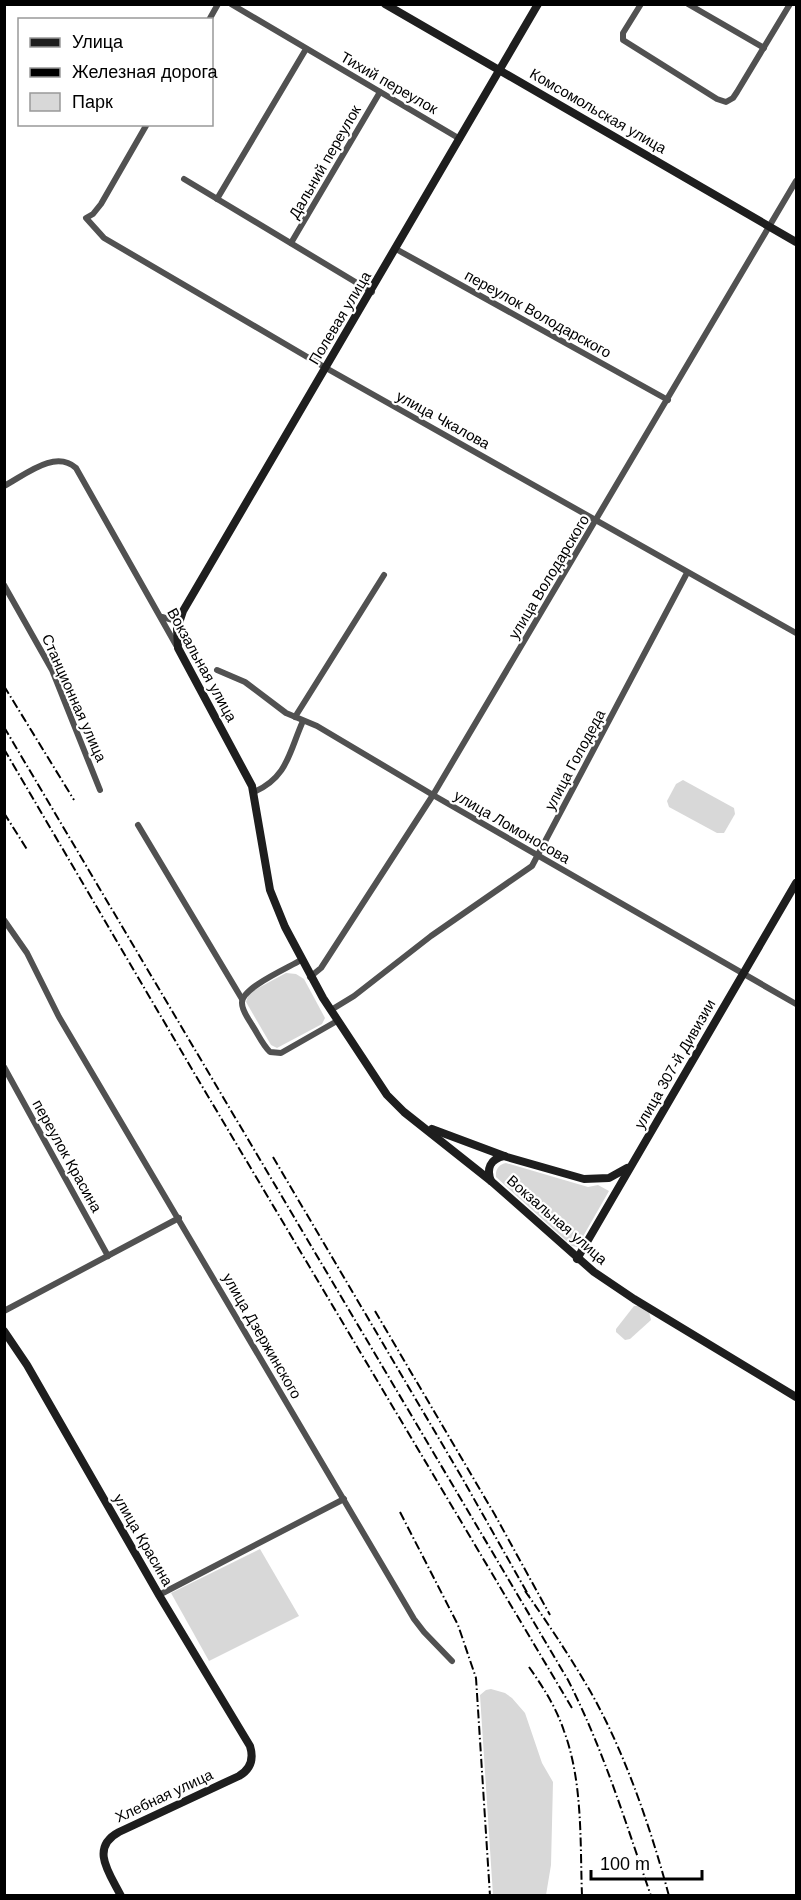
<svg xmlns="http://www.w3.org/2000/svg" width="801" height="1900" font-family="Arial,sans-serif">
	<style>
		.green { fill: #d8d8d8 }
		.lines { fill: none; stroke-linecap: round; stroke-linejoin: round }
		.street { stroke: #515151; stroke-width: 6 }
		.secondary { stroke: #1e1e1e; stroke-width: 8 }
		.rail { stroke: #000; stroke-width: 2; stroke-dasharray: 9 3 1.5 3; stroke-linecap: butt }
		.labels { text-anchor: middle; stroke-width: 4.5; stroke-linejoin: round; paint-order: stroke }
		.street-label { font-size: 15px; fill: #000; stroke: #fff }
	</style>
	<rect width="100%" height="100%" fill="#fff"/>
	<g class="green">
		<polygon points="683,780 734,808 735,814 724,833 717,833 669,807 667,801 676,784"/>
		<polygon points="286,973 296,974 304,979 325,1018 322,1024 277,1048 271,1045 246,1002 249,993"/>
		<path d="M506,1163l82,24 10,-2 11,6 -32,56 -5,-1 -76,-69c-1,-7 3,-13 10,-14z"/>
		<polygon points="634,1306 639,1306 649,1312 651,1320 630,1339 625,1340 616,1332 616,1329"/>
		<polygon points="260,1549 299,1616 209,1661 171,1593"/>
		<polygon points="491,1689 505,1693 512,1698 525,1713 542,1763 553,1782 551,1865 546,1895 493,1895 480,1695 486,1690"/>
	</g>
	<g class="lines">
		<g class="street">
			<polyline points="231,4 460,139"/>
			<polyline points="641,4 623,33 623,40 717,99 726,102 733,98 737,92 790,4"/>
			<polyline points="688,4 764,48"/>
			<polyline points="209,20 218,4"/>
			<polyline points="147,124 101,204 93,214 86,218 104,238 326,368 796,633"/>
			<polyline points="184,179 372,292"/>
			<polyline points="217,199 306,49"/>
			<polyline points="291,243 380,92"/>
			<polyline points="396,249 668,400"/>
			<path d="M4,486c21,-11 51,-37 72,-18l100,177"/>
			<polyline points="4,585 52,670 100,790"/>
			<polyline points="162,617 173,620 181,613"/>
			<polyline points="217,670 245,682 286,713 317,726 433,795 796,1004"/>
			<polyline points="295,717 384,575"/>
			<path d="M254,792c34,-15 35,-40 49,-71"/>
			<polyline points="138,825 242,999"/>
			<polyline points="4,920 27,953 59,1017 414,1619 424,1632 452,1661"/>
			<path d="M301,960c-13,8 -60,28 -59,43 0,8 6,15 10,22 6,9 10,19 18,27l11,1 56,-32"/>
			<polyline points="310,977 321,968 433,795 796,181"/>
			<polyline points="331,1010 354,996 431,936 532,866 687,573"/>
			<polyline points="4,1067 108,1256"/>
			<polyline points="4,1311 179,1218"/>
			<polyline points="159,1595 344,1499"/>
		</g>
		<g class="secondary">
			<polyline points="385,4 796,242"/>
			<polyline points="538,4 183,611 177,629 178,648 252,786 270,890 285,927 323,998 387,1095 404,1112 491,1181 594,1272 634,1299 796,1397"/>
			<polyline points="432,1129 507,1157 584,1179 609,1178 627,1168"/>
			<path d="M491,1181c-5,-12 -1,-22 13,-25"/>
			<polyline points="577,1259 796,883"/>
			<path d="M4,1331l23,34 132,230 91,151c4,13 1,23 -11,30l-120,56c-30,16 -9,42 2,64"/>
		</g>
		<g class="rail">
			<polyline points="4,686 74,800"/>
			<path d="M4,727l564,953c36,71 57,141 83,216"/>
			<polyline points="4,749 193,1071 572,1708"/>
			<polyline points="4,813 28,851"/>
			<polyline points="273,1157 461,1476 529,1596"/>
			<polyline points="375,1311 495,1515 550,1615"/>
			<polyline points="400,1512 458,1625 476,1678 490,1896"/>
			<path d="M525,1591c20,28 40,58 58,88 38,62 67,146 86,217"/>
			<path d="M529,1667c14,20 27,40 35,64 19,51 16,111 18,165"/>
		</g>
	</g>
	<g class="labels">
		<g class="street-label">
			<text transform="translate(389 83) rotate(30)" y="5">Тихий переулок</text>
			<text transform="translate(598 111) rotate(30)" y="5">Комсомольская улица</text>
			<text transform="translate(325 162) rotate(-60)" y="5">Дальний переулок</text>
			<text transform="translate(538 314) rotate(29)" y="5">переулок Володарского</text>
			<text transform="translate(340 318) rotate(-59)" y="5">Полевая улица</text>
			<text transform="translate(443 420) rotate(29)" y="5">улица Чкалова</text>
			<text transform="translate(549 577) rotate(-59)" y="5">улица Володарского</text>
			<text transform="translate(202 665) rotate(61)" y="5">Вокзальная улица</text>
			<text transform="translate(74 698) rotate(66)" y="5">Станционная улица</text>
			<text transform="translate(575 760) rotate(-62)" y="5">улица Голодеда</text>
			<text transform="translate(512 827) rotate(30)" y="5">улица Ломоносова</text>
			<text transform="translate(675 1064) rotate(-60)" y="5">улица 307-й Дивизии</text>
			<text transform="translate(67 1156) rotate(61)" y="5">переулок Красина</text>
			<text transform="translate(557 1220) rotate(41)" y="5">Вокзальная улица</text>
			<text transform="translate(262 1336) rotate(60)" y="5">улица Дзержинского</text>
			<text transform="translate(143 1540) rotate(60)" y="5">улица Красина</text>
			<text transform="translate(164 1796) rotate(-25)" y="5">Хлебная улица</text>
		</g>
	</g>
	<rect width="801" height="1900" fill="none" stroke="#000000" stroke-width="12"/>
	<rect x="18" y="18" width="195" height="108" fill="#ffffff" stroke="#999999" stroke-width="1.5"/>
	<rect x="30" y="38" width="30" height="9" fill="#1e1e1e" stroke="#999999" stroke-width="1.5"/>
	<text x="72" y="48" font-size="18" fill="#000000">Улица</text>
	<rect x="30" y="68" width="30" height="9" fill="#000000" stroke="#999999" stroke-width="1.5"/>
	<text x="72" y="78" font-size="18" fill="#000000">Железная дорога</text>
	<rect x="30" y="93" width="30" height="18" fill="#d8d8d8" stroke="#999999" stroke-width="1.5"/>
	<text x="72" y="108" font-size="18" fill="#000000">Парк</text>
	<path d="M591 1870v9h111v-9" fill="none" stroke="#000000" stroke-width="3"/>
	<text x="600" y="1870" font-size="18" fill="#000000" stroke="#ffffff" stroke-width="4.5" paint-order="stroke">100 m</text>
</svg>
